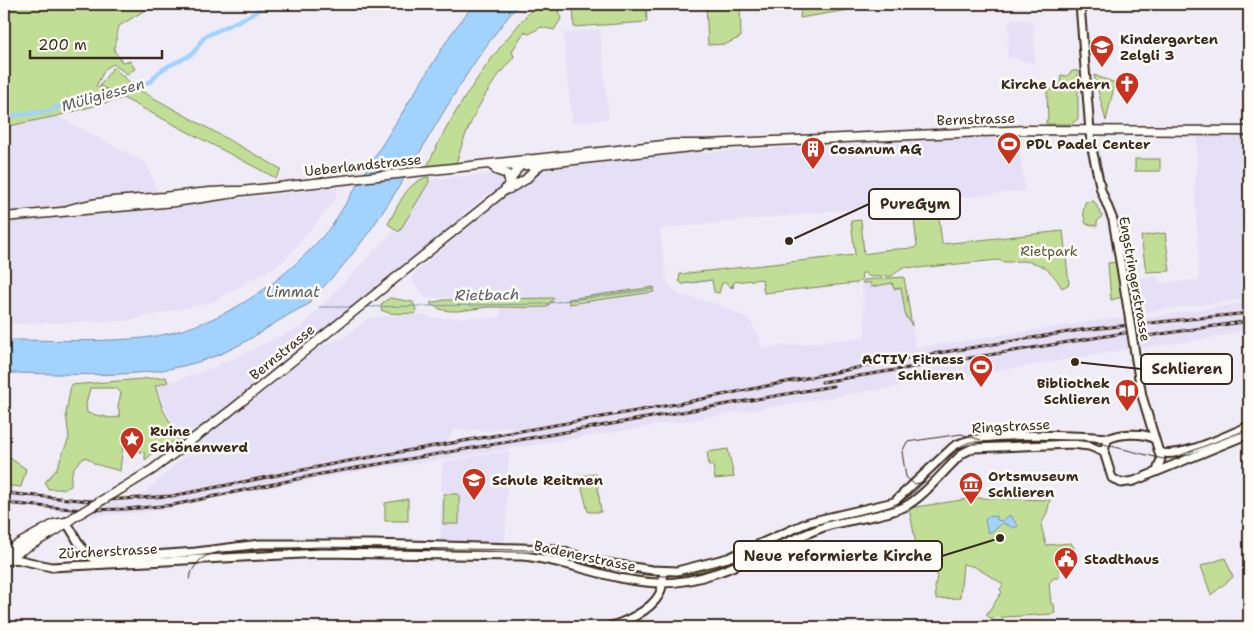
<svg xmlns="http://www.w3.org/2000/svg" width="1253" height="631" font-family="'Shantell Sans',sans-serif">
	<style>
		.built { fill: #e6e0f7; fill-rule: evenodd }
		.green { fill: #c1de96; stroke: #7e845a; fill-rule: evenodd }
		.water { fill: #a2d2fe; stroke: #798fa4 }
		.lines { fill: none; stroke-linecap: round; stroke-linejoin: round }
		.stream { stroke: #798fa4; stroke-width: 1 }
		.canal { stroke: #a2d2fe; stroke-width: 4.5 }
		.secondary-casing { stroke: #3b2a1e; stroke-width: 11 }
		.primary-casing { stroke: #3b2a1e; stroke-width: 11 }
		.secondary { stroke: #fdfcf7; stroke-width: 7 }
		.primary { stroke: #fdfcf7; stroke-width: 8 }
		.tram { stroke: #3b2a1e; stroke-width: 1 }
		.rail-casing { stroke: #3b2a1e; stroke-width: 3 }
		.rail { stroke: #fdfcf7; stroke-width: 1; stroke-dasharray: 4; stroke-linecap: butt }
		.secondary-bridge-casing { stroke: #3b2a1e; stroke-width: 11; stroke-linecap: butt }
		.primary-bridge-casing { stroke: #3b2a1e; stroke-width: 11; stroke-linecap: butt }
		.secondary-bridge { stroke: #fdfcf7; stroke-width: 7 }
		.primary-bridge { stroke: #fdfcf7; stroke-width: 8 }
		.labels { text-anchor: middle; stroke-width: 5; stroke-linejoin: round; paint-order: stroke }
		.poi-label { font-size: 14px; font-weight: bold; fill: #3b2a1e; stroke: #fdfcf7; text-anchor: start }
		.street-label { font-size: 14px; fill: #3b2a1e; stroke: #fdfcf7 }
		.park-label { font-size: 14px; fill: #5c573c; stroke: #fdfcf7 }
		.water-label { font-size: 15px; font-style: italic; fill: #5a5c61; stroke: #fdfcf7 }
		.leader { fill: none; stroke: #3b2a1e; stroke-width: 2 }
		.callout-dot { fill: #3b2a1e; stroke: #fdfcf7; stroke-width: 2 }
		.callout { fill: #fdfcf7; stroke: #3b2a1e; stroke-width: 2 }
		.callout-label { font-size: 15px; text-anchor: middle; font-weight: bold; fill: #3b2a1e }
	</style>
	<rect width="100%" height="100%" fill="#f0ecf7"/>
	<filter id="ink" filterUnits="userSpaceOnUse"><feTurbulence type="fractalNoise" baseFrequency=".02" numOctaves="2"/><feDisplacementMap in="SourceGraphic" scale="10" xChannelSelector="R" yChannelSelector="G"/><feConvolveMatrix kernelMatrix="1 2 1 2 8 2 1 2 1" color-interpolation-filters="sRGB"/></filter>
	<g filter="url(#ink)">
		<g class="built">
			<polygon points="1012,18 1033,21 1035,64 1007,57 1009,22"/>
			<polygon points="600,29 609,119 572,123 563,33"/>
			<polygon points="57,116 146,163 164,207 338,187 337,195 333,203 283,262 213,302 127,321 4,324 4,127"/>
			<polygon points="1249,135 1249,299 1137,313 1128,280 1158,276 1160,283 1199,280 1195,189 1197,136"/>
			<path d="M1018,137l7,54 -365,38 7,53 11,12 40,10 31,15 10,16 2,13 104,-11 -3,-54 42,-6 12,71 197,-30h32l104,-16v28l-42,9 -93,13 -673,108 -75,10 -194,36v4l-79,6 -23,-5 -66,-5v-16l70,8 65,-1 53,-47 -27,-40 -9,-23 58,-20 88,-41 92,-96 4,3 33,-54 84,-7 162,-18 276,-16zM488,193h4l7,9 -79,66 -7,9v5l13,16 73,-1 1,20 -66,1 -9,-3 -24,-1 -33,4 -25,20 -21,7 -29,23 -6,-8 88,-70 88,-73 1,-4zM510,425l1,6 -63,10 7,-12 35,2z"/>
			<polygon points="509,451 505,542 440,541 442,462"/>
		</g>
		<g class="green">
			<polygon points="4,4 155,4 119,26 114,50 122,62 130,61 135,69 127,74 113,64 105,69 96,86 118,95 100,86 113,67 136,88 281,169 276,178 123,98 57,116 4,127"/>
			<path d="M537,4h19l5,15 -7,11 -13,-3 -12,7 -5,-2 -12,19 2,6c-28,30 -47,67 -58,107l-29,3c25,-57 68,-118 110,-163z"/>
			<polygon points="573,4 646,4 647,22 574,27"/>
			<polygon points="706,4 740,4 741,37 726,44 708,45"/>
			<polygon points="801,4 947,4 878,5 800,18"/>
			<polygon points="1072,71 1078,71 1078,119 1071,124 1046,124 1046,120 1048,120 1047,92 1060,84 1061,75 1067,76"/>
			<polygon points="1094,75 1115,83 1106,121"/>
			<rect x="1135" y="159" width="25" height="12"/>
			<path d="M429,177v5l-30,50 -11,-8c10,-17 18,-43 41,-47z"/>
			<polygon points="1094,201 1102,216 1097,222 1097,226 1086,224 1083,212 1085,202"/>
			<path d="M938,208l4,36 121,-13 6,53 -7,4c-10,-17 -20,-26 -41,-27 -8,0 -15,3 -23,-1l-80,8 -15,-1 -11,9 -22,1 -5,-4h-3l-1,8 -5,2 -92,10 -2,-14 -28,3 -1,6 -1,-3 -1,3 -4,-5h-5l-3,10 -5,-1 -2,-12 -30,4 -3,-3 1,-7 175,-19 -4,-34 10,-1 3,34 19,-3v-1l31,-2 3,-2 -4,-35z"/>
			<polygon points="1120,221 1125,222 1122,225 1123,237 1126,237 1133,295 1130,296 1118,225"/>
			<polygon points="1165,233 1170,271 1146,272 1141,236"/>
			<polygon points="1116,262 1122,297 1111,300 1108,263"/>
			<polygon points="904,277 912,326 908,318 906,318 901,288 894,289 892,283 871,287 871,283 862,283 864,280"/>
			<polygon points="654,287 654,292 569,304 568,299"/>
			<path d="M390,298l23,4 4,10 -2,2c-13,-2 -22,2 -34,-4l1,-7z"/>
			<path d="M554,298l-7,9c-18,1 -35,0 -52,0 -20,-1 -48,12 -65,-4l14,-3z"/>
			<path d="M166,377l2,5 -13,4 8,24 17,29 -22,10 -13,11v-7l-5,-1 -3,-9 -14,2 -3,26 -25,-7 -9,-7c-12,7 -16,15 -15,29l-7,3h-16l-3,-7 11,-12 13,-32 -3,-25 5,-28zM90,388h26l5,5 -3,13 2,11 -9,1 -24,-5 -1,-9z"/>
			<polygon points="728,449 734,477 715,479 713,465 709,466 707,452"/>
			<polygon points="4,454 26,469 21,487 4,485"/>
			<polygon points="596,474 601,512 588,512 579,476"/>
			<polygon points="444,494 459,494 459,524 443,524"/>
			<polygon points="975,498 1050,500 1047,513 1041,525 1046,545 1071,543 1074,548 1075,558 1071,563 1062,563 1059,567 1059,578 1054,578 1049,583 1051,604 1054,604 1055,613 1053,614 990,618 986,615 1002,592 1000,590 1003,584 975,567 963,564 960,598 936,599 935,588 939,563 919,560 909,508"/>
			<polygon points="408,499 408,521 385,521 385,503"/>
			<polygon points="784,534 787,541 718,569 678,580 677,573 722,563"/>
			<polygon points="272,546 370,546 370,552 273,554"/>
			<polygon points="386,547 548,552 545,556 385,551"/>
			<polygon points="1225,558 1233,577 1211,595 1201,566"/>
		</g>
		<g class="water">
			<path d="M474,4h45c-80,91 -120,214 -208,295l-2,5c-30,14 -56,36 -86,49 -70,30 -146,20 -219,20v-33c42,0 84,2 126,-1 80,-4 154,-54 203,-115l118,-190z"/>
			<polygon points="1010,515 1018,526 1014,528 1003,523 991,532 988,532 985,521 987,517 996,516 997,520 1002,521"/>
		</g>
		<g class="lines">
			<g class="stream">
				<polyline points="683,284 712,280"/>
				<polyline points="319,307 355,307"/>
				<polyline points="364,307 541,304 655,289"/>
			</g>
			<path class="canal" d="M4,117l45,-6 18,-8 35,-7 50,-15c9,-17 28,-17 42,-29 5,-5 5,-11 12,-16l45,-21 17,-11"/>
			<defs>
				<g id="secondary">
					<polyline points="1080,4 1091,144 1101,190 1113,220 1126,297"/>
					<polyline points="1136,360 1142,396 1161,459 1157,471"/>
					<path d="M1154,439c-10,-7 -37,-6 -47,1l-3,12 8,26 9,5 13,-2 115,-47"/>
					<path d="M1159,452c20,8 70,-18 90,-26"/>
					<path d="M66,522c9,11 15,33 30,37l100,-7 64,-8h112l182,5 46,13 52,8 25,1 51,-13 81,-36 85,-20 59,-55c21,-17 126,-11 156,-9"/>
					<path d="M4,561l12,-2 35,8 271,-14 200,3c47,4 90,26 137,27 60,1 113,-39 168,-57 23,-7 55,-9 77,-19 20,-10 41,-38 59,-54l10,-5 99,-4 17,2 15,6"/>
					<path d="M609,627c16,-5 41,-16 50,-32 4,-7 4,-16 5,-24"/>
				</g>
				<g id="primary">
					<polyline points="492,166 530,165 700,146"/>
					<polyline points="496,170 507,174 510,184"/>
					<polyline points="509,189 525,180 541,164"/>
					<path d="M67,210c31,-10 64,-10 97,-13 26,-3 51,-7 77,-6l432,-47h32l323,-14 221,1"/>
					<polyline points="4,217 175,202 235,193"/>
					<polyline points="121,489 152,470 230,411 505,190 517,169 528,159"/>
					<polyline points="4,552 54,524 66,522"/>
					<polyline points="4,560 57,530 74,517"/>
				</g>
			</defs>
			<use href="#secondary" class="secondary-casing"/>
			<use href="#primary" class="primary-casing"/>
			<use href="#secondary" class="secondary"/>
			<use href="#primary" class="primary"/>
			<g class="tram">
				<polyline points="925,482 914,484 906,477 902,452 907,442 961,434 981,440"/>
				<path d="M189,579l4,-10 6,-8 7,-5 13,-4 100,-5 212,3c45,5 87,26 133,26 57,1 109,-37 161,-54 23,-7 51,-8 73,-19 28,-13 42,-51 72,-61l117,-2 76,19 13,-2 73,-28"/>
			</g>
			<defs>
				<g id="rail">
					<polyline points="1134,338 1249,321"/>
					<polyline points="822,382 1143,330"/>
					<polyline points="4,493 90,501 172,496 343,462 682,403 901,359 1081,330 1249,313"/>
					<polyline points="4,503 84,510 126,509 173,505 321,474 833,386"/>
				</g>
			</defs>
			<use href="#rail" class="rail-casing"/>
			<use href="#rail" class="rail"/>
			<defs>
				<polyline id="secondary-bridge" points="1126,297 1136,360"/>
				<polyline id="primary-bridge" points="74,517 121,489"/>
			</defs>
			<use href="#secondary-bridge" class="secondary-bridge-casing"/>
			<use href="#primary-bridge" class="primary-bridge-casing"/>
			<use href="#secondary-bridge" class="secondary-bridge"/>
			<use href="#primary-bridge" class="primary-bridge"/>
		</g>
	</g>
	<defs>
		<symbol id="school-pin" viewBox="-11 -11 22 30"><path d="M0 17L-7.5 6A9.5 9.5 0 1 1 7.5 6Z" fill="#c8321e" stroke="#fdfcf7"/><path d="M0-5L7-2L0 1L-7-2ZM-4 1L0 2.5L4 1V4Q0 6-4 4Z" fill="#fff"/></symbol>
		<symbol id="church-pin" viewBox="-11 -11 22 30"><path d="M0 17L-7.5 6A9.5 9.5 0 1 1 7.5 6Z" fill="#c8321e" stroke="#fdfcf7"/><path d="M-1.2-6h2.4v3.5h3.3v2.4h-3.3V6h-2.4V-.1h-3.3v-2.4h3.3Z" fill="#fff"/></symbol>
		<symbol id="stadium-pin" viewBox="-11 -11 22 30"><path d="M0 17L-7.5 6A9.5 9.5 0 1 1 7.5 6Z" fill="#c8321e" stroke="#fdfcf7"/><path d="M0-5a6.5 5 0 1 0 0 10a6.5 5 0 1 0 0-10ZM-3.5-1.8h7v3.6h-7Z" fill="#fff"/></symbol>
		<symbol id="building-pin" viewBox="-11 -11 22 30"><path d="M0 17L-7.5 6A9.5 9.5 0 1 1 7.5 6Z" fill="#c8321e" stroke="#fdfcf7"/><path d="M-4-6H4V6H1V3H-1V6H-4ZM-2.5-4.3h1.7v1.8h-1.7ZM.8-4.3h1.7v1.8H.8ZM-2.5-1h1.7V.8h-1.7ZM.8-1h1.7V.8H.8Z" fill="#fff"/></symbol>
		<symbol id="library-pin" viewBox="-11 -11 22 30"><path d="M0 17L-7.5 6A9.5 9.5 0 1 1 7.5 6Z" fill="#c8321e" stroke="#fdfcf7"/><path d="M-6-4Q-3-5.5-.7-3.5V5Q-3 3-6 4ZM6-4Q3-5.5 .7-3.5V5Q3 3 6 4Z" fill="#fff"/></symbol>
		<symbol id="sight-pin" viewBox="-11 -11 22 30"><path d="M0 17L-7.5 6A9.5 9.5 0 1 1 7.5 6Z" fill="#c8321e" stroke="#fdfcf7"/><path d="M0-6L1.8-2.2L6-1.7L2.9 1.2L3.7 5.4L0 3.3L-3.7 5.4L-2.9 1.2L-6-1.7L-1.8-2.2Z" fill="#fff"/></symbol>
		<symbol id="museum-pin" viewBox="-11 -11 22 30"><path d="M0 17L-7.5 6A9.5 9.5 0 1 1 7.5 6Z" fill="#c8321e" stroke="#fdfcf7"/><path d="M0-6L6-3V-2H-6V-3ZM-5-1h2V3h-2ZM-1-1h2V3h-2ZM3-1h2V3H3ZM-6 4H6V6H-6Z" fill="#fff"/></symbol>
		<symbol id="civic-pin" viewBox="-11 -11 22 30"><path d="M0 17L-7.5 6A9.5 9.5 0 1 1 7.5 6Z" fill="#c8321e" stroke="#fdfcf7"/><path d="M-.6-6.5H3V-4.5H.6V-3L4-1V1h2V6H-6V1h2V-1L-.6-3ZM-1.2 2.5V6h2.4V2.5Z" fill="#fff"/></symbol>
	</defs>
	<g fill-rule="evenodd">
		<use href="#school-pin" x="1088" y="33" width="28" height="38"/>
		<use href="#church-pin" x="1113" y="70" width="28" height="38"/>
		<use href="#stadium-pin" x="995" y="130" width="28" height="38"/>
		<use href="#building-pin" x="799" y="135" width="28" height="38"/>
		<use href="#stadium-pin" x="967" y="353" width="28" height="38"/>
		<use href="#library-pin" x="1113" y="377" width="28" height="38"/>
		<use href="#sight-pin" x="118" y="425" width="28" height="38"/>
		<use href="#school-pin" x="460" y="466" width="28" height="38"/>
		<use href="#museum-pin" x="957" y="470" width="28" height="38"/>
		<use href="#civic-pin" x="1052" y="545" width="28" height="38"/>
	</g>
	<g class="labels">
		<g class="poi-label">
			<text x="1120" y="44">Kindergarten<tspan x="1120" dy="16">Zelgli 3</tspan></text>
			<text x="1110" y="89" text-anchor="end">Kirche Lachern</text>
			<text x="1026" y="149">PDL Padel Center</text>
			<text x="830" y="154">Cosanum AG</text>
			<text x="964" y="364" text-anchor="end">ACTIV Fitness<tspan x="964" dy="16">Schlieren</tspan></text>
			<text x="1110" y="388" text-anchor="end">Bibliothek<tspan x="1110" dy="16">Schlieren</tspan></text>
			<text x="150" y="436">Ruine<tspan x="150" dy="16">Schönenwerd</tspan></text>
			<text x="988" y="481">Ortsmuseum<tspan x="988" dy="16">Schlieren</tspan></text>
			<text x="492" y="485">Schule Reitmen</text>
			<text x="1084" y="564">Stadthaus</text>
		</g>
		<g class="street-label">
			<text transform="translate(976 119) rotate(-2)" y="5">Bernstrasse</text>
			<text transform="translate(363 165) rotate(-6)" y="5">Ueberlandstrasse</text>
			<text transform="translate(1135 279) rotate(80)" y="5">Engstringerstrasse</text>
			<text transform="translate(282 352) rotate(-39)" y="5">Bernstrasse</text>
			<text transform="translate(1011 426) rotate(-3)" y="5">Ringstrasse</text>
			<text transform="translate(108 551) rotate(-3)" y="5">Zürcherstrasse</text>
			<text transform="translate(585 556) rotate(12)" y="5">Badenerstrasse</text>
		</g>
		<g class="park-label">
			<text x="1049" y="256">Rietpark</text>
		</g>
		<g class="water-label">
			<text transform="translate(103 95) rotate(-16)" y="5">Müligiessen</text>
			<text x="293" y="297">Limmat</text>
			<text transform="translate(487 295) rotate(-1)" y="5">Rietbach</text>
		</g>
	</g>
	<path class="leader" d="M789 241L869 204M1075 362L1141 369M1000 538L942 556"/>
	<g class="callout-dot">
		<circle cx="789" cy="241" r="5"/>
		<circle cx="1075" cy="362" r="5"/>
		<circle cx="1000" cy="538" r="5"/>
	</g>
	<g class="callout">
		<rect x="869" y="189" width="91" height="30" rx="5"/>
		<rect x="1141" y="354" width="91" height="30" rx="5"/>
		<rect x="734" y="541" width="208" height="30" rx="5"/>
	</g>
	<g class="callout-label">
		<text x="915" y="209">PureGym</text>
		<text x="1187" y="374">Schlieren</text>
		<text x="838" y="561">Neue reformierte Kirche</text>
	</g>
	<rect width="1253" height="631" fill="none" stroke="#fdfcf7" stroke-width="20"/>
	<rect x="10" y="10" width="1233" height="611" fill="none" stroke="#3b2a1e" stroke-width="2" filter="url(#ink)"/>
	<path d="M30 50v8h132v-8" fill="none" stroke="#3b2a1e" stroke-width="2.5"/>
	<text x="38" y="50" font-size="15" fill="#3b2a1e" stroke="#fdfcf7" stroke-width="4" paint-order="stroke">200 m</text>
</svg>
